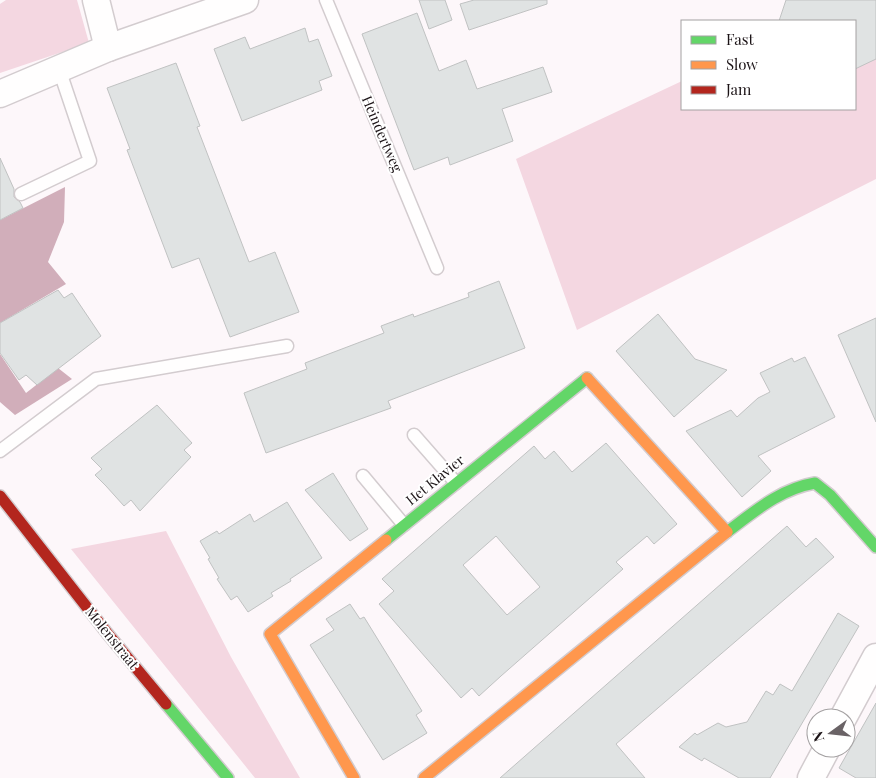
<svg xmlns="http://www.w3.org/2000/svg" width="876" height="778" font-family="'Playfair Display',serif">
	<style>
		.green { fill: #f4d7e1 }
		.water { fill: #d1aeba }
		.building { fill: #e0e3e3; stroke: #c0c2c2; fill-rule: evenodd }
		.lines { fill: none; stroke-linecap: round; stroke-linejoin: round }
		.lane-casing { stroke: #d3cccf; stroke-width: 15 }
		.street-casing { stroke: #d3cccf; stroke-width: 29 }
		.fast-casing { stroke: #d3cccf; stroke-width: 14 }
		.slow-casing { stroke: #d3cccf; stroke-width: 14 }
		.jam-casing { stroke: #d3cccf; stroke-width: 14 }
		.lane { stroke: #fffefe; stroke-width: 12 }
		.street { stroke: #fffefe; stroke-width: 26 }
		.fast { stroke: #63d668; stroke-width: 11 }
		.slow { stroke: #ff974d; stroke-width: 11 }
		.jam { stroke: #b3261e; stroke-width: 11 }
		.labels { text-anchor: middle; stroke-width: 4; stroke-linejoin: round; paint-order: stroke }
		.street-label { font-size: 14px; fill: #1b1316; stroke: #fff }
	</style>
	<rect width="100%" height="100%" fill="#fdf7fa"/>
	<g class="green">
		<polygon points="6,0 77,0 89,43 0,73 0,4"/>
		<polygon points="876,53 876,179 577,330 516,159 682,81 682,109 855,109 855,62"/>
		<polygon points="166,531 231,657 300,778 255,778 71,549"/>
	</g>
	<g class="water">
		<polygon points="65,187 64,222 48,262 66,284 0,323 0,220"/>
		<polygon points="0,354 26,393 58,368 72,379 15,415 0,402"/>
	</g>
	<g class="building">
		<polygon points="419,0 445,0 452,20 429,29"/>
		<polygon points="474,0 547,0 547,4 469,30 460,4"/>
		<polygon points="786,0 876,0 876,59 855,69 855,21 779,21"/>
		<polygon points="417,13 439,71 466,60 477,89 543,67 552,92 502,109 513,141 450,165 448,157 414,170 362,34"/>
		<polygon points="305,28 309,42 318,39 332,76 319,81 322,90 242,121 214,49 245,37 250,49"/>
		<polygon points="176,63 200,126 197,127 249,262 275,252 299,312 230,337 199,258 172,268 127,150 130,149 107,88"/>
		<polygon points="0,158 14,189 14,197 20,202 23,208 0,220"/>
		<polygon points="499,281 525,348 388,401 391,408 266,453 244,393 307,369 305,363 384,333 381,326 413,314 414,317 469,297 468,293"/>
		<polygon points="58,290 64,298 72,293 101,336 37,385 26,375 19,380 0,353 0,323"/>
		<polygon points="658,314 695,359 727,370 674,417 616,351"/>
		<polygon points="876,318 876,422 838,335"/>
		<polygon points="805,357 835,417 758,456 771,471 742,497 686,431 731,410 737,417 758,398 770,392 760,373 792,358 794,362"/>
		<polygon points="157,405 192,443 184,450 191,457 140,511 131,500 124,506 106,486 95,475 102,469 91,458"/>
		<path d="M606,443l71,81 -23,20 -7,-8 -31,26 7,7 -122,107 -22,20 -7,-8 -11,10 -82,-94 15,-13 -12,-12 152,-133 11,13 9,-8 18,21zM496,536l44,51 -33,28 -44,-50z"/>
		<polygon points="333,473 368,529 350,541 305,490"/>
		<polygon points="287,502 322,558 290,579 291,581 271,593 273,596 248,612 237,596 231,600 217,579 219,578 208,559 210,558 200,541 217,531 219,534 250,514 254,522"/>
		<polygon points="787,526 806,547 816,538 834,557 616,744 645,778 500,778"/>
		<polygon points="350,604 360,619 364,617 422,711 416,715 427,733 383,760 310,645 334,630 326,619"/>
		<polygon points="838,613 859,626 770,778 739,778 704,758 702,761 679,747 695,733 697,735 718,723 726,727 747,722 766,691 773,695 780,684 792,691"/>
		<polygon points="876,703 876,778 856,778 839,768"/>
	</g>
	<g class="lines">
		<defs>
			<g id="lane">
				<polyline points="326,0 437,268"/>
				<polyline points="21,194 90,161 59,69"/>
				<polyline points="414,435 456,483"/>
				<polyline points="0,451 96,379 287,346"/>
				<polyline points="363,476 404,525"/>
			</g>
			<g id="street">
				<polyline points="96,0 108,48"/>
				<polyline points="0,94 108,48 245,0"/>
				<polyline points="843,718 876,657"/>
				<polyline points="811,778 827,748"/>
			</g>
			<g id="fast">
				<path d="M727,532c28,-21 53,-43 88,-49l15,12 46,52"/>
				<polyline points="386,540 587,378"/>
				<polyline points="166,704 228,778"/>
			</g>
			<g id="slow">
				<polyline points="587,378 727,532"/>
				<polyline points="354,778 270,634 386,540"/>
				<polyline points="424,778 727,532"/>
			</g>
			<polyline id="jam" points="0,496 107,633 166,704"/>
		</defs>
		<use href="#lane" class="lane-casing"/>
		<use href="#street" class="street-casing"/>
		<use href="#fast" class="fast-casing"/>
		<use href="#slow" class="slow-casing"/>
		<use href="#jam" class="jam-casing"/>
		<use href="#lane" class="lane"/>
		<use href="#street" class="street"/>
		<use href="#fast" class="fast"/>
		<use href="#slow" class="slow"/>
		<use href="#jam" class="jam"/>
	</g>
	<g class="labels">
		<g class="street-label">
			<text transform="translate(382 134) rotate(67)" y="5">Heindertweg</text>
			<text transform="translate(435 480) rotate(-39)" y="5">Het Klavier</text>
			<text transform="translate(112 638) rotate(51)" y="5">Molenstraat</text>
		</g>
	</g>
	<rect x="681" y="20" width="175" height="90" fill="#ffffff" stroke="#a4a1a2"/>
	<rect x="691" y="36" width="25" height="8" fill="#63d668" stroke="#a4a1a2"/>
	<text x="726" y="45" font-size="15" fill="#1b1316">Fast</text>
	<rect x="691" y="61" width="25" height="8" fill="#ff974d" stroke="#a4a1a2"/>
	<text x="726" y="70" font-size="15" fill="#1b1316">Slow</text>
	<rect x="691" y="86" width="25" height="8" fill="#b3261e" stroke="#a4a1a2"/>
	<text x="726" y="95" font-size="15" fill="#1b1316">Jam</text>
	<g transform="translate(831 733) rotate(255)"><circle r="24" fill="#ffffff" stroke="#a4a1a2"/>
	<path d="M0-4L9 19L0 12L-9 19Z" fill="#6a6366"/>
	<text y="-8" font-size="14" font-weight="bold" text-anchor="middle" fill="#1b1316">N</text>
	</g>
</svg>
